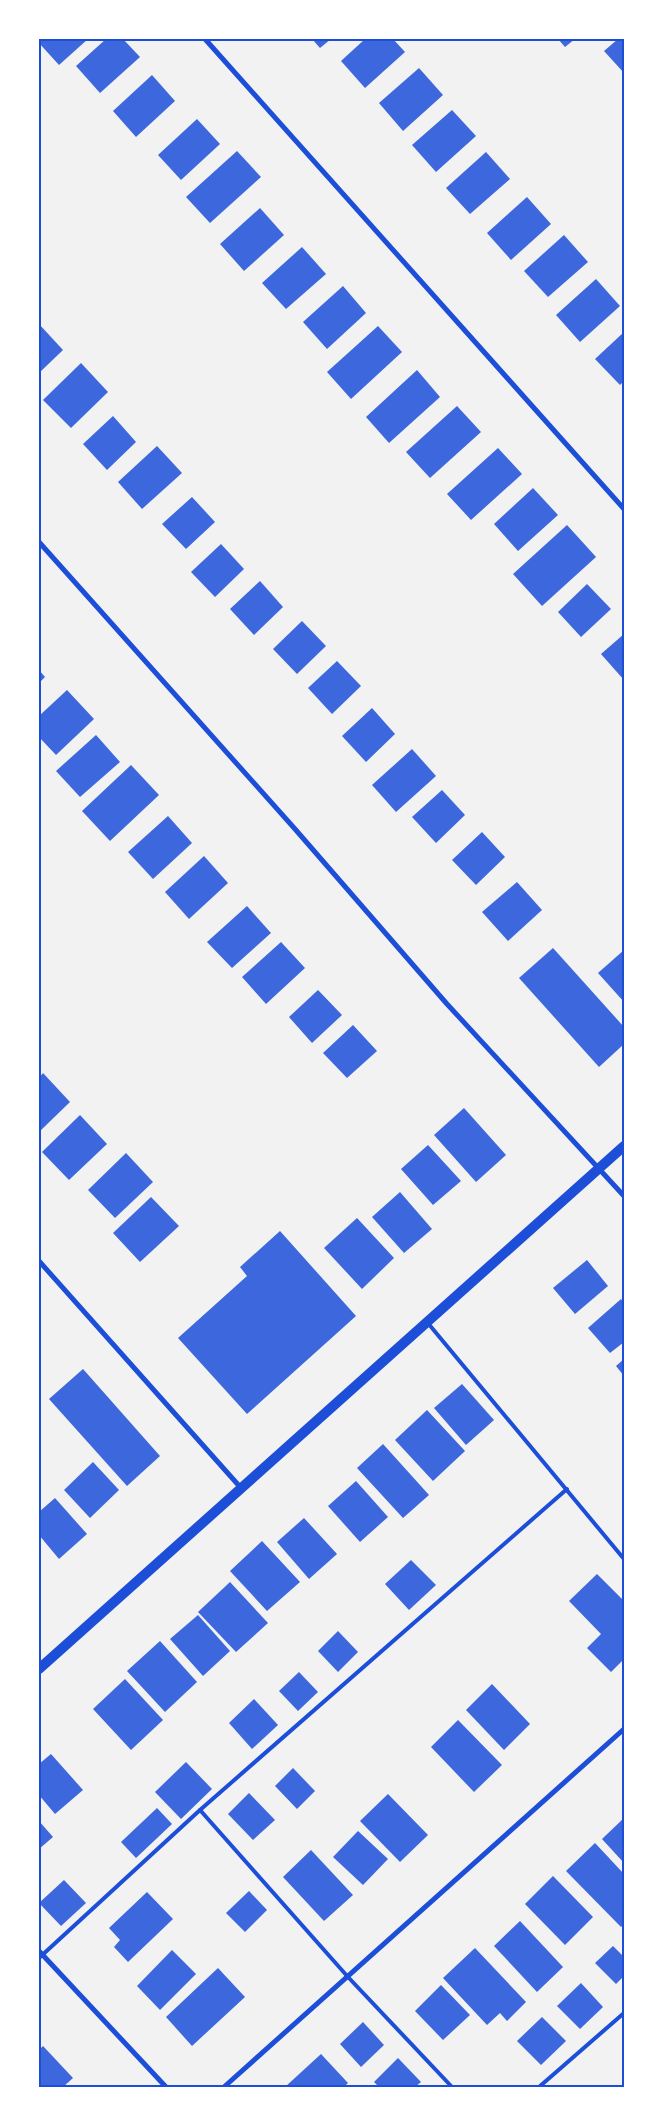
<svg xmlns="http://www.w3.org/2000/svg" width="663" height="2126" font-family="'Source Sans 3',sans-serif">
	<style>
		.building { fill: #3d67dc }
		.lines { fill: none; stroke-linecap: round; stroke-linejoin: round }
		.service { stroke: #1d4ed8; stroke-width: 4 }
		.minor { stroke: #1d4ed8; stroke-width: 5 }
		.secondary { stroke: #1d4ed8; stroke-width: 10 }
		.neatline { fill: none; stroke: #1d4ed8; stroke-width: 2 }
	</style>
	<rect width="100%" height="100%" fill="#f2f2f2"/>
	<g class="building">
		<polygon points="39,39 88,39 59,65 39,43"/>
		<polygon points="106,39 123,39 140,57 100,93 76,66"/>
		<polygon points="312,39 331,39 320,48"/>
		<polygon points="365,39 393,39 405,52 365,88 341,61"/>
		<polygon points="558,39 575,39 565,47"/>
		<polygon points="618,39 624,39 624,73 604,51"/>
		<polygon points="419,68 443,95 403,131 379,103"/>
		<polygon points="152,75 175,101 136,137 113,111"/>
		<polygon points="452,110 476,136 436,172 412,145"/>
		<polygon points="197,119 220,144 181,180 158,155"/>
		<polygon points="237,151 261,177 210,223 186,197"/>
		<polygon points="486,152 510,179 470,214 446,188"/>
		<polygon points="527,197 551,224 511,260 487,233"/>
		<polygon points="260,208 284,235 244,271 220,244"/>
		<polygon points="564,235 588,262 548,297 524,271"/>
		<polygon points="302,247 326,274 286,309 262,283"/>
		<polygon points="596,279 620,306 580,342 556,315"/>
		<polygon points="343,286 366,313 327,349 303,322"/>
		<polygon points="39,324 63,350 39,373"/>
		<polygon points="378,326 402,352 351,399 327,372"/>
		<polygon points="624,332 624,381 620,385 595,359"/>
		<polygon points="81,363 108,392 71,428 43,400"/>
		<polygon points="417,370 440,397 389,443 366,417"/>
		<polygon points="457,406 481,432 430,478 406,452"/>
		<polygon points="113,416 136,442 107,470 83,444"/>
		<polygon points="157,446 182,473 142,509 118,482"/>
		<polygon points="498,448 522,474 471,520 447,494"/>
		<polygon points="533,488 558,515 518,551 494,524"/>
		<polygon points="192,497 215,522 186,549 162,524"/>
		<polygon points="567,525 596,557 542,606 513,574"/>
		<polygon points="221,544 244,569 215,597 191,572"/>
		<polygon points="260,581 283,607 254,635 230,609"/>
		<polygon points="587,584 611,609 581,637 558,612"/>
		<polygon points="302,621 326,646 297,674 273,649"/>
		<polygon points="624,634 624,680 601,654"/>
		<polygon points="337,661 361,686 332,714 308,688"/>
		<polygon points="39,670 45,677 39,683"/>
		<polygon points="67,690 94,719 56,755 39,737 39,716"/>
		<polygon points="372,708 395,734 366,762 342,736"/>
		<polygon points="96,735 120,762 80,797 56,771"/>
		<polygon points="412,749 436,776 396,812 372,785"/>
		<polygon points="131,765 159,795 110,841 82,811"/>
		<polygon points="442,790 465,815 436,843 412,817"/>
		<polygon points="168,816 192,843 153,879 128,852"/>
		<polygon points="482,832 505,857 476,885 452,860"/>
		<polygon points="204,856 228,883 189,919 165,892"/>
		<polygon points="517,882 542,910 508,941 482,912"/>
		<polygon points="247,906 271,933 232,968 207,942"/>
		<polygon points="281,942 305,968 266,1004 242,977"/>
		<polygon points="553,948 624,1027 624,1044 599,1067 519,978"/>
		<polygon points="624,950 624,1002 598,973"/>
		<polygon points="318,990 342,1015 312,1043 289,1017"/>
		<polygon points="353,1025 377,1051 347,1078 323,1053"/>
		<polygon points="43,1073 70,1102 39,1132 39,1078"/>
		<polygon points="464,1108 506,1155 476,1182 434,1135"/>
		<polygon points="80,1115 107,1144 69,1180 42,1152"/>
		<polygon points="428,1145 461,1181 433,1205 401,1169"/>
		<polygon points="126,1153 153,1182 115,1218 88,1190"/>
		<polygon points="400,1192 432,1229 404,1253 372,1217"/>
		<polygon points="151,1197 179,1226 140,1262 113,1233"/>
		<polygon points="357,1218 394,1258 362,1289 324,1248"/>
		<polygon points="280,1231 356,1316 247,1414 178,1338 247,1276 240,1267"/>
		<polygon points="587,1260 608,1286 575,1314 553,1288"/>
		<polygon points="621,1299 624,1303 624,1342 610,1353 588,1328"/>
		<polygon points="624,1359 624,1376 616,1366"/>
		<polygon points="83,1369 160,1456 127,1486 49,1399"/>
		<polygon points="462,1384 494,1420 466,1445 434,1408"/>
		<polygon points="427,1410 465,1451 433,1481 395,1440"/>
		<polygon points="383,1444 429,1495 403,1518 357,1468"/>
		<polygon points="93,1462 119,1490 90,1518 64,1490"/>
		<polygon points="356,1481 388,1517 360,1542 328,1506"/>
		<polygon points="55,1498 87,1534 59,1559 39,1535 39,1512"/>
		<polygon points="304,1518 337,1554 309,1579 277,1542"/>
		<polygon points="262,1541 300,1582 267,1611 230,1571"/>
		<polygon points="411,1560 436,1585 409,1610 385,1584"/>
		<polygon points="597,1574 624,1601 624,1659 611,1672 587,1648 601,1634 569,1601"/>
		<polygon points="230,1582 268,1623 236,1652 198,1612"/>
		<polygon points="198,1615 230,1651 203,1676 170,1639"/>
		<polygon points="338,1631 358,1652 338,1672 318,1651"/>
		<polygon points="160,1641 197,1682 165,1712 127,1671"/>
		<polygon points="299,1672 318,1692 298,1711 279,1691"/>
		<polygon points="125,1679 163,1720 131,1750 93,1709"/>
		<polygon points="492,1684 530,1724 504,1750 466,1710"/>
		<polygon points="254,1699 278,1725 252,1749 229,1723"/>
		<polygon points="458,1720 502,1765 474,1792 431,1747"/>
		<polygon points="51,1754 83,1790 55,1814 39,1795 39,1764"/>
		<polygon points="186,1762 212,1789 181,1819 155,1792"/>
		<polygon points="293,1768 315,1791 297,1809 275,1786"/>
		<polygon points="249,1793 275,1820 253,1840 228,1814"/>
		<polygon points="388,1794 428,1835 400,1862 360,1821"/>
		<polygon points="157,1808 172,1824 136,1858 121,1842"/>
		<polygon points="624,1818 624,1863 602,1839"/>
		<polygon points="39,1821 53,1837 39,1849"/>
		<polygon points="358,1831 388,1859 363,1885 333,1857"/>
		<polygon points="595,1843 624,1874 624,1924 621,1927 566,1871"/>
		<polygon points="311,1850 353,1895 324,1921 283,1877"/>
		<polygon points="553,1876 593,1917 565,1945 525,1904"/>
		<polygon points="64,1880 86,1903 61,1926 39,1903"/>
		<polygon points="249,1891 267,1910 245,1932 226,1913"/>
		<polygon points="147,1892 173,1919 128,1962 114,1947 120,1940 109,1928"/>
		<polygon points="520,1921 563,1967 537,1992 494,1946"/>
		<polygon points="613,1946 624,1957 624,1976 616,1984 595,1963"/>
		<polygon points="475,1948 526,2002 507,2021 500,2013 487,2025 443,1978"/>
		<polygon points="172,1950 196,1974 160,2010 137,1986"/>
		<polygon points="218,1968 245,1997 192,2046 166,2017"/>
		<polygon points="581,1983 603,2007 580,2029 557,2006"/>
		<polygon points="441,1985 470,2015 443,2040 415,2011"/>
		<polygon points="542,2017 566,2041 541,2065 517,2041"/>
		<polygon points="363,2022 384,2045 361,2067 340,2044"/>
		<polygon points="43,2046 73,2078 63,2087 39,2087 39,2050"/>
		<polygon points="321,2054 348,2083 344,2087 285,2087"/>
		<polygon points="398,2058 421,2082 415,2087 379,2087 374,2082"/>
	</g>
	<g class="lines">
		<g class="service">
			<polyline points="427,1322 624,1559"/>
			<polyline points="200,1810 348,1977 452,2087"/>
			<polyline points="39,1958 200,1810 567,1489"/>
			<polyline points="539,2087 624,2013"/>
		</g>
		<g class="minor">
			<polyline points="205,39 624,509"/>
			<polyline points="39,542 295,829 447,1004 624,1196"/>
			<polyline points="39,1261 241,1488"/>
			<polyline points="39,1951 166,2087"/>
			<polyline points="224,2087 624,1729"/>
		</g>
		<polyline class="secondary" points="39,1669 624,1146"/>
	</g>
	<rect width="663" height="2126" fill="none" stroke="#ffffff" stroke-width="80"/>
	<rect x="40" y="40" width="583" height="2046" class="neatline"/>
</svg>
